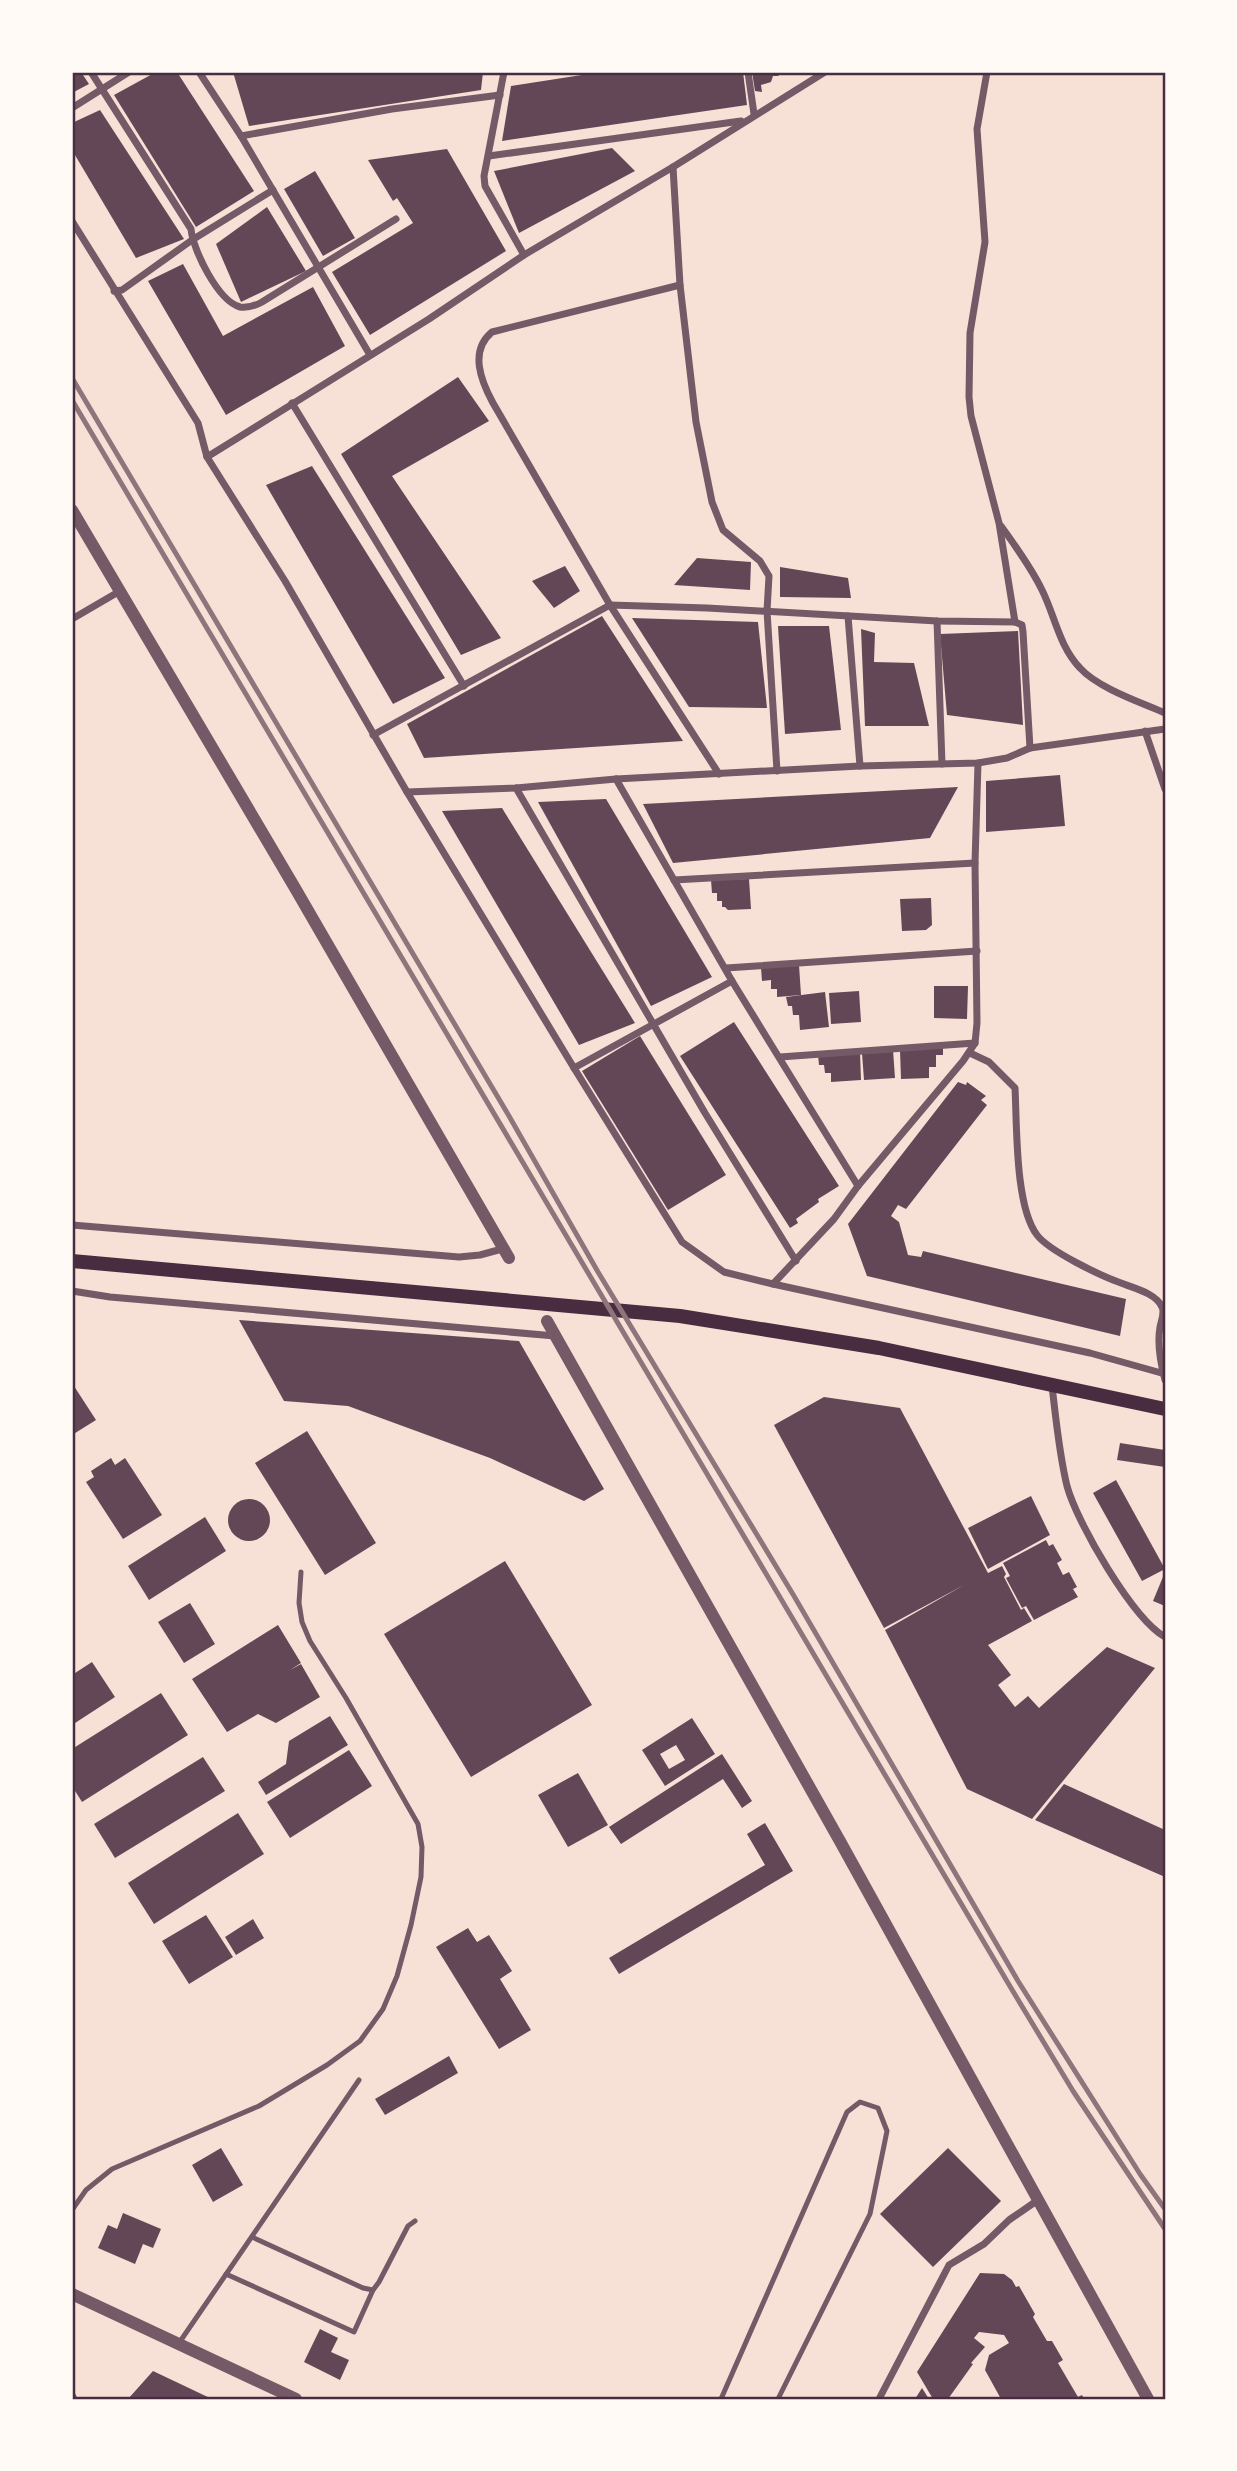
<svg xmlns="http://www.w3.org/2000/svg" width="1237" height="2471" font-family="Ubuntu,sans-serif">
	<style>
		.building { fill: #644757; fill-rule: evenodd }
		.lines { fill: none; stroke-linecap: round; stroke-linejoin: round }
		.service { stroke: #755966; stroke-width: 5 }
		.minor { stroke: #755966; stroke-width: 7 }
		.tertiary { stroke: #755966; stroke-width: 12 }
		.secondary { stroke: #4a2c40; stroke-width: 14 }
		.rail { stroke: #8f747c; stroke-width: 5 }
		.neatline { fill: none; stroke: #4a2c40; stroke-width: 2.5 }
	</style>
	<rect width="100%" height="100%" fill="#f7e1d7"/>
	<g class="building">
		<polygon points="72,72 81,72 89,84 72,93"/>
		<polygon points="156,72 177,72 254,191 196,227 114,95"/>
		<polygon points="233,72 483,72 481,90 249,126"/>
		<polygon points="601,72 743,72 747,105 502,141 511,86"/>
		<polygon points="752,72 776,72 779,76 773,76 771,82 761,85 762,92 755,91"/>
		<polygon points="100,110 184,239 136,258 72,150 72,123"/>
		<polygon points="612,148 635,171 519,233 494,171"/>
		<polygon points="447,149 506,251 370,335 332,272 413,223 397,198 393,201 368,160"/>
		<polygon points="315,171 355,238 323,256 284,189"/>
		<polygon points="267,207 306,271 241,302 216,244"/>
		<polygon points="183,264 223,336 313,287 345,346 226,415 148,281"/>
		<polygon points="458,377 489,421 392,476 501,638 461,655 341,454"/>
		<polygon points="312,466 445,678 393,704 266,485"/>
		<polygon points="697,558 751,562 750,590 674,585"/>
		<polygon points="565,566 580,591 554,608 532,581"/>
		<polygon points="780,567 848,578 851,598 780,597"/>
		<polygon points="602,616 683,741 424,758 407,724"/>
		<polygon points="632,618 758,622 767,708 689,707"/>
		<polygon points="778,626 829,626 841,730 785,734"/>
		<polygon points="861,629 875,633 874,662 914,663 929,726 865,726"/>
		<polygon points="1018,631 1023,725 947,715 940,634"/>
		<polygon points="1060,775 1065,826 986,832 986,781"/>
		<polygon points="958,787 930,838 673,863 643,804"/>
		<polygon points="606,799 712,977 651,1006 538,802"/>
		<polygon points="502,808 635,1023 579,1045 442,811"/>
		<polygon points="749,879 751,909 728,910 725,907 722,907 722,901 717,901 717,893 712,893 711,880"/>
		<polygon points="931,898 932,925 926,930 902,931 900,899"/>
		<polygon points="799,965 801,995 777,997 777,989 771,989 771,980 762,981 761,968"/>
		<polygon points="934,986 968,986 967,1019 934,1018"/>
		<polygon points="859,991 861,1022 831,1024 829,993"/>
		<polygon points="825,992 829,1027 800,1030 799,1015 793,1015 792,1006 788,1006 786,997"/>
		<polygon points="734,1022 839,1186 818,1199 819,1202 796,1219 798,1223 790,1228 680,1056"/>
		<polygon points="640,1036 726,1175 668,1210 582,1071"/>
		<polygon points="943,1048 943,1055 936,1055 936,1067 929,1067 929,1078 901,1079 900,1050"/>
		<polygon points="893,1050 895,1078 864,1080 862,1053"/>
		<polygon points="860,1053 861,1080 831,1082 831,1073 825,1073 824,1065 819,1065 818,1055"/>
		<polygon points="958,1082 966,1085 967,1082 986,1096 981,1100 987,1105 906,1209 898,1205 891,1216 899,1222 908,1255 921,1257 923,1251 1126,1299 1120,1336 867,1276 848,1224"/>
		<polygon points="239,1320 519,1341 604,1489 584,1501 490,1458 348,1406 284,1401"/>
		<polygon points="72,1383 96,1420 72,1435"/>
		<polygon points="824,1397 900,1408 988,1573 1002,1566 1006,1574 1004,1577 1021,1610 1024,1608 1032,1621 988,1645 1011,1675 998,1685 1015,1707 1028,1696 1039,1708 1107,1647 1155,1668 1032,1819 967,1789 885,1630 964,1585 884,1628 774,1425"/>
		<polygon points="307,1431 376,1543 325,1575 255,1463"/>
		<polygon points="1120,1443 1165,1450 1165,1467 1117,1460"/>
		<polygon points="111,1458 115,1465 125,1458 162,1515 123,1539 86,1482 94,1477 91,1471"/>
		<polygon points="1116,1480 1165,1569 1142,1581 1093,1493"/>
		<polygon points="1031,1496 1050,1535 988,1569 968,1528"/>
		<circle cx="249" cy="1520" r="21"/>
		<polygon points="205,1517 226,1551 149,1600 128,1566"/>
		<polygon points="1046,1540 1049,1546 1053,1544 1062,1560 1057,1563 1063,1575 1069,1572 1077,1587 1073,1589 1078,1597 1034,1620 1026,1606 1022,1608 1006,1578 1010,1576 1003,1563"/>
		<polygon points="505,1561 592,1705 471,1777 384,1634"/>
		<polygon points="1165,1572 1165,1606 1153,1601"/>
		<polygon points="190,1603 215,1644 184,1663 158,1622"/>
		<polygon points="278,1625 301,1663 290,1670 301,1664 320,1697 276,1723 258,1714 227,1732 192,1679"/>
		<polygon points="92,1662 115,1697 72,1725 72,1675"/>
		<polygon points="161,1693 188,1735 82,1802 72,1786 72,1749"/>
		<polygon points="330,1716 348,1745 266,1795 258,1782 286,1764 289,1741"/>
		<path d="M692,1718l23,36 -50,32 -23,-36zM676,1745l9,15 -16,9 -9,-15z"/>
		<polygon points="349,1750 372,1786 290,1838 267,1802"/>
		<polygon points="722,1754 752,1801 742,1808 723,1779 621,1844 609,1827"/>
		<polygon points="203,1757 225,1791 115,1858 94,1824"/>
		<polygon points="578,1773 608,1825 568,1847 538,1795"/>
		<polygon points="1064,1784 1165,1830 1165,1877 1035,1820"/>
		<polygon points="238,1813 264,1854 154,1924 128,1883"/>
		<polygon points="765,1823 793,1871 619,1974 609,1958 765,1865 747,1834"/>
		<polygon points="206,1915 233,1957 189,1984 162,1941"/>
		<polygon points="253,1919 264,1938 236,1955 225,1937"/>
		<polygon points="468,1928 477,1942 489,1935 512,1971 500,1979 531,2030 499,2049 436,1947"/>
		<polygon points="449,2056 458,2073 385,2115 375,2099"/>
		<polygon points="221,2148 243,2185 213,2202 192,2165"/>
		<polygon points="948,2148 1001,2201 933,2267 880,2214"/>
		<polygon points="123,2213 161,2229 153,2248 143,2244 135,2264 98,2248 108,2225 117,2229"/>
		<polygon points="980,2273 1004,2274 1012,2280 1016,2287 1019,2286 1035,2314 1033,2317 1047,2341 1052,2341 1063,2360 1058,2363 1078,2397 1082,2395 1084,2399 1001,2399 985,2370 989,2355 1009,2343 1004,2335 979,2332 974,2338 985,2347 971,2363 973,2364 948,2399 933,2399 917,2372"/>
		<polygon points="320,2329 338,2338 331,2352 349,2360 340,2380 304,2362"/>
		<polygon points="153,2371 212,2399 128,2399"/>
		<polygon points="922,2388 929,2399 915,2399"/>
	</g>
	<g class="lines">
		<g class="service">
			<polyline points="72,2210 86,2190 112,2169 259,2106 327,2065 360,2041 383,2009 397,1976 411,1925 421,1877 422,1847 418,1824 346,1698 310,1641 302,1622 299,1603 301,1572"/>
			<polyline points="252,2237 363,2288 373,2290"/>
			<polyline points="226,2274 354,2332 373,2290 379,2282 408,2226 415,2221"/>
			<polyline points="179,2343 359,2080"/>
			<polyline points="721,2399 847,2112 860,2102 878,2108 887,2131 870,2214 778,2399"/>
		</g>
		<g class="minor">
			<path d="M91,72l100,157c2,21 27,72 49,78 8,1 15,-1 22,-5l134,-83"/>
			<polyline points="199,72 241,136 370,355"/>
			<polyline points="504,72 484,176 485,186 524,255"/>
			<polyline points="748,72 754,114"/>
			<polyline points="987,72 977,129 985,242 970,333 969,397 971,416 999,523 1015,622"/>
			<polyline points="72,108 129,72"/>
			<polyline points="241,136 392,109 500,95"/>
			<polyline points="489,156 741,121"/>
			<polyline points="673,167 680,285 696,422 712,502 723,530 760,561 769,576 767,611 777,771"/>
			<polyline points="72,221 198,423 207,457 285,581 407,792 516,788 616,779 860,766 978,763 1007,758 1030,748 1165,729"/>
			<path d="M680,285l-188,47c-23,19 -11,49 1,71l117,202 109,169"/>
			<polyline points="114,291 122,290 192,240 273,190"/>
			<polyline points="292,403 464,686"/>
			<polyline points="207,457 429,319 524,255 673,167 825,72"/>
			<path d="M1001,526c15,21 30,41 41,64 13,26 17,56 38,78 18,20 60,34 85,45"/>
			<polyline points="848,616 860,766"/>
			<polyline points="72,619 120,591"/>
			<polyline points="937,621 942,764"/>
			<polyline points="1145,731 1165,789"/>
			<polyline points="373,735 610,605 707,608 937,621 1015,622 1022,625 1023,632 1030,748"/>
			<polyline points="616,779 732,981 858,1186"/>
			<polyline points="516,788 705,1113 796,1261"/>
			<polyline points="407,792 574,1068 682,1242 724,1272 773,1284 834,1219 858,1186 963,1061 975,1043 977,1023 975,863 978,763"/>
			<polyline points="674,880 975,863"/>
			<polyline points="726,968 977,951"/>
			<path d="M970,1053l19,9 26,26c2,38 0,118 22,147 12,16 64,41 84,48 12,5 35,10 41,24 3,6 -1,14 -2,20 -3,17 1,38 5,53"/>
			<polyline points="780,1057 975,1043"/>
			<polyline points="574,1068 732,981"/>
			<polyline points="72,1225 459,1257 480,1255 502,1249"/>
			<polyline points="773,1284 1090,1353 1165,1374"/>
			<polyline points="72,1291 110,1297 555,1336"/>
			<path d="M1052,1386c4,33 7,67 15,100 10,37 66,133 98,151"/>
			<polyline points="72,2395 74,2399"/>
			<polyline points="879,2399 949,2265 984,2244 1009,2220 1038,2200"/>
		</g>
		<g class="tertiary">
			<polyline points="72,510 295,888 509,1258"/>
			<polyline points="547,1321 841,1843 1148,2399"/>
			<polyline points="72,2294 296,2399"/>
		</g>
		<polyline class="secondary" points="72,1261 680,1316 879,1348 1165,1409"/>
		<g class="rail">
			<polyline points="72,378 509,1116 598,1272 794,1596 1018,1981 1140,2174 1165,2209"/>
			<polyline points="72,400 1011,1988 1073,2091 1165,2229"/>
		</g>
	</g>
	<rect width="1237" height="2471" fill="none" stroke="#fffaf5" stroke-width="147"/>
	<rect x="74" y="74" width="1090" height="2324" class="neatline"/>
</svg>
